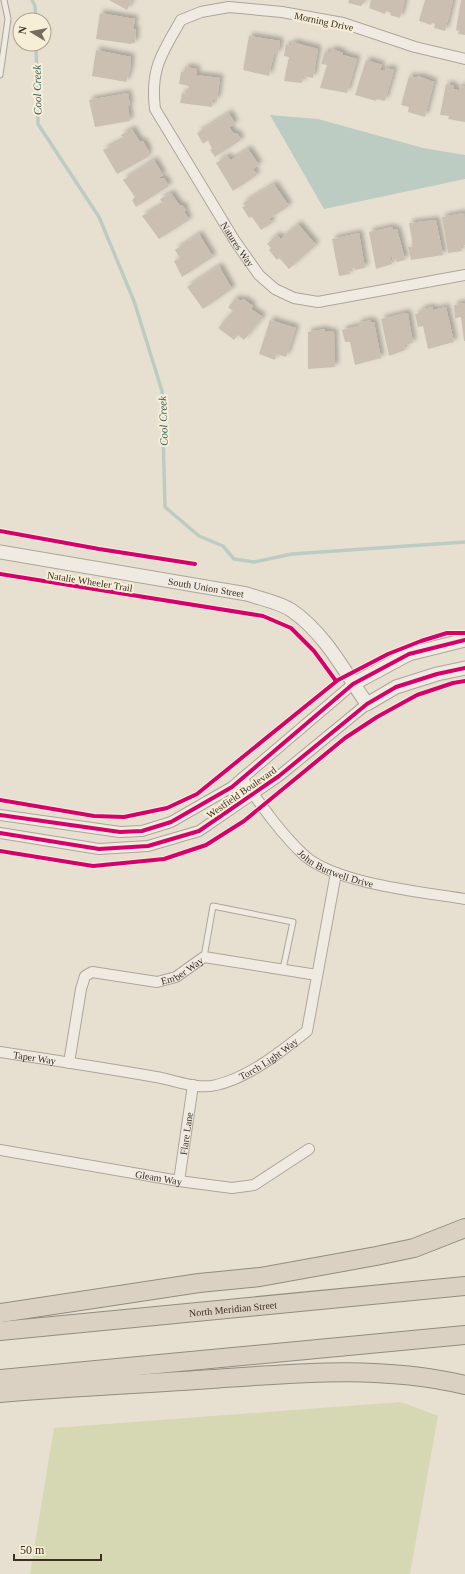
<svg xmlns="http://www.w3.org/2000/svg" width="465" height="1574" font-family="Georgia,serif">
	<style>
		.green { fill: #d6d7b3 }
		.water { fill: #bcccc2 }
		.lines { fill: none; stroke-linecap: round; stroke-linejoin: round }
		.stream { stroke: #bcccc2; stroke-width: 3.5 }
		.building { fill: #cbbfb2; filter: url(#shadow) }
		.service-casing { stroke: #ada599; stroke-width: 7 }
		.minor-casing { stroke: #ada599; stroke-width: 12 }
		.tertiary-casing { stroke: #ada599; stroke-width: 15 }
		.motorway-casing { stroke: #928b80; stroke-width: 20 }
		.service { stroke: #efebe3; stroke-width: 5 }
		.minor { stroke: #efebe3; stroke-width: 10 }
		.tertiary { stroke: #efebe3; stroke-width: 13 }
		.motorway { stroke: #dad1c2; stroke-width: 18 }
		.cycleway-casing { stroke: #f7eed8; stroke-width: 6 }
		.cycleway { stroke: #d6006c; stroke-width: 4 }
		.labels { text-anchor: middle; stroke-width: 4; stroke-linejoin: round; paint-order: stroke }
		.street-label { font-size: 10px; fill: #3d2e20; stroke: #f7eed8 }
		.water-label { font-size: 11px; font-style: italic; fill: #2f5d5a; stroke: #f7eed8 }
	</style>
	<defs>
		<filter id="shadow"><feDropShadow dx="3.5" dy="-3.5" stdDeviation="2" flood-color="#0004"/></filter>
	</defs>
	<rect width="100%" height="100%" fill="#e7e0d1"/>
	<polygon class="green" points="401,1402 438,1416 410,1574 30,1574 54,1428"/>
	<polygon class="water" points="270,115 318,119 423,148 465,155 465,179 324,209"/>
	<g class="lines">
		<g class="stream">
			<polyline points="32,0 35,6 36,20"/>
			<polyline points="36,44 38,124 99,217 134,301 162,391 165,507 199,536 223,546 234,559 254,562 292,554 465,542"/>
		</g>
	</g>
	<g class="building">
		<polygon points="109,0 132,0 127,10"/>
		<polygon points="349,0 366,0 361,6 348,3"/>
		<polygon points="371,0 405,0 400,18 390,15 391,13 386,11 385,14 369,8"/>
		<polygon points="425,0 453,0 445,31 434,28 435,24 432,23 431,25 419,21"/>
		<polygon points="461,0 465,0 465,35 458,34 459,31 456,30"/>
		<polygon points="100,13 135,19 133,29 136,29 135,43 132,43 131,44 96,39"/>
		<polygon points="249,36 280,41 278,54 274,53 269,76 243,70"/>
		<polygon points="292,42 318,49 313,78 303,76 302,83 284,81 289,57 284,56 286,44 291,46"/>
		<polygon points="332,49 343,53 343,55 357,59 347,93 320,88 327,65 321,64 325,51 330,53"/>
		<polygon points="96,50 131,57 130,70 126,82 92,76"/>
		<polygon points="366,60 382,65 379,72 380,73 381,70 385,71 386,68 394,70 385,101 377,99 376,101 355,95"/>
		<polygon points="185,67 197,69 196,75 220,78 217,100 213,100 212,107 180,103 182,93 186,94 186,90 189,90 189,86 179,84 181,72 184,72"/>
		<polygon points="409,76 417,78 418,76 434,82 425,117 408,112 409,107 401,105"/>
		<polygon points="446,84 454,86 454,89 458,90 459,92 460,86 465,87 465,122 448,119 449,116 440,115"/>
		<polygon points="128,93 130,106 128,106 130,121 95,127 89,100"/>
		<polygon points="229,113 235,124 229,127 234,134 237,133 241,140 215,157 210,150 212,149 208,140 203,144 197,133"/>
		<polygon points="132,129 140,142 143,141 149,152 147,153 148,157 117,174 103,150 124,139 121,135"/>
		<polygon points="248,149 259,165 253,169 257,175 233,191 216,163 227,156 231,160"/>
		<polygon points="154,160 163,175 157,179 164,178 169,186 136,207 132,200 135,197 123,180"/>
		<polygon points="274,184 289,206 269,219 272,223 261,230 252,217 249,218 242,207 245,206 243,203"/>
		<polygon points="171,193 180,206 182,205 186,210 184,211 189,220 159,239 142,216 163,204 160,199"/>
		<polygon points="464,213 465,245 460,246 462,251 448,253 442,217"/>
		<polygon points="436,220 443,255 411,260 408,247 413,247 409,223"/>
		<polygon points="298,224 316,245 289,269 281,260 279,258 277,260 269,250 271,248 267,244 277,235 281,239"/>
		<polygon points="392,227 393,230 397,229 405,260 397,262 396,259 393,260 392,257 390,257 392,264 376,269 369,232"/>
		<polygon points="359,233 365,268 355,270 354,268 349,269 350,274 339,276 332,239"/>
		<polygon points="199,234 213,257 182,277 174,261 180,258 175,250"/>
		<polygon points="219,266 232,289 203,309 187,287"/>
		<polygon points="236,298 241,301 243,299 253,306 251,309 263,317 244,340 238,335 234,340 218,328 233,311 228,307"/>
		<polygon points="465,303 465,341 464,341 461,317 455,318 454,305"/>
		<polygon points="432,307 433,310 446,307 454,342 428,349 423,326 418,327 415,314 420,313 420,310"/>
		<polygon points="405,313 408,314 413,343 404,345 405,350 389,356 381,319"/>
		<polygon points="270,320 296,328 286,357 277,354 275,360 259,354"/>
		<polygon points="371,320 371,323 374,322 381,358 355,365 350,342 345,342 342,330 358,326 358,323"/>
		<polygon points="325,329 325,331 334,332 335,367 308,369 308,332"/>
	</g>
	<g class="lines">
		<defs>
			<g id="service">
				<polyline points="0,75 8,19 4,0"/>
				<polyline points="204,957 213,906 293,922 283,969"/>
			</g>
			<g id="minor">
				<path id="s1" d="M465,59l-50,-12 -72,-24 -61,-11 -53,-5 -28,5 -20,8c-19,33 -31,49 -26,89l80,132 24,34 16,14 19,9 24,4 147,-27"/>
				<path id="s2" d="M242,778c19,27 39,56 63,78 33,28 117,36 160,43"/>
				<polyline points="0,815 120,832 142,831 171,822 232,787 353,684"/>
				<polyline points="0,833 99,849 148,846 199,831 279,776 367,704"/>
				<path id="s3" d="M0,1052c52,8 105,16 156,25 19,3 41,13 60,8 32,-7 66,-34 91,-54l29,-158"/>
				<path id="s4" d="M69,1063l12,-74 4,-13 7,-4 65,10 19,-5 28,-20 113,18"/>
				<path id="s5" d="M0,1150l179,31 53,7 22,-3 55,-36"/>
				<path id="s6" d="M179,1181l14,-96"/>
			</g>
			<g id="tertiary">
				<path id="s7" d="M0,552l247,42c14,5 32,8 44,16 33,22 54,62 76,94l29,-17 41,-13 28,-6"/>
				<polyline points="353,684 409,654 465,640"/>
			</g>
			<g id="motorway">
				<polyline points="0,1313 199,1283 260,1277 376,1256 414,1248 465,1228"/>
				<path id="s8" d="M0,1331l465,-45"/>
				<polyline points="0,1379 465,1335"/>
				<path d="M0,1393c70,-6 141,-9 212,-14 84,-6 170,-14 253,6"/>
			</g>
		</defs>
		<use href="#service" class="service-casing"/>
		<use href="#minor" class="minor-casing"/>
		<use href="#tertiary" class="tertiary-casing"/>
		<use href="#motorway" class="motorway-casing"/>
		<use href="#service" class="service"/>
		<use href="#minor" class="minor"/>
		<use href="#tertiary" class="tertiary"/>
		<use href="#motorway" class="motorway"/>
		<defs>
			<g id="cycleway">
				<polyline points="0,531 99,549 195,564"/>
				<polyline points="0,574 263,616 291,628 314,651 336,681"/>
				<polyline points="0,800 94,816 124,817 167,808 197,794 338,680 388,654 421,641 447,633 465,633"/>
				<polyline points="0,815 120,832 142,831 171,822 232,787 353,684 409,654 465,640"/>
				<polyline points="0,833 99,849 148,846 199,831 279,776 367,704 396,687 437,674 465,668"/>
				<polyline points="0,851 93,866 164,859 206,845 244,821 345,738 377,717 417,695 453,683 465,681"/>
			</g>
		</defs>
		<use href="#cycleway" class="cycleway-casing"/>
		<use href="#cycleway" class="cycleway"/>
	</g>
	<g class="labels">
		<g class="street-label">
			<text transform="translate(324 21) rotate(12)" y="4">Morning Drive</text>
			<text dy="4" stroke="none"><textPath href="#s1" startOffset="546">Natures Way</textPath></text>
			<text transform="translate(90 581) rotate(9)" y="4">Natalie Wheeler Trail</text>
			<text dy="4" stroke="none"><textPath href="#s7" startOffset="209">South Union Street</textPath></text>
			<text transform="translate(241 792) rotate(-35)" y="4">Westfield Boulevard</text>
			<text dy="4" stroke="none"><textPath href="#s2" startOffset="134">John Burtwell Drive</textPath></text>
			<text dy="4" stroke="none"><textPath href="#s4" startOffset="190">Ember Way</textPath></text>
			<text dy="4" stroke="none"><textPath href="#s3" startOffset="35">Taper Way</textPath></text>
			<text dy="4" stroke="none"><textPath href="#s3" startOffset="278">Torch Light Way</textPath></text>
			<text dy="4" stroke="none"><textPath href="#s6" startOffset="48">Flare Lane</textPath></text>
			<text dy="4" stroke="none"><textPath href="#s5" startOffset="161">Gleam Way</textPath></text>
			<text dy="4" stroke="none"><textPath href="#s8" startOffset="234">North Meridian Street</textPath></text>
		</g>
		<g class="water-label">
			<text transform="translate(37 90) rotate(-91)" y="4">Cool Creek</text>
			<text transform="translate(163 421) rotate(-92)" y="4">Cool Creek</text>
		</g>
	</g>
	<g transform="translate(32 32) rotate(280)"><circle r="19" fill="#f7eed8" stroke="#ada18e"/>
	<path d="M0-3L7 15L0 10L-7 15Z" fill="#786c5e"/>
	<text y="-6" font-size="11" font-weight="bold" text-anchor="middle" fill="#3d2e20">N</text>
	</g>
	<path d="M14 1554v6h87v-6" fill="none" stroke="#3d2e20" stroke-width="2"/>
	<text x="20" y="1554" font-size="12" fill="#3d2e20" stroke="#f7eed8" stroke-width="3" paint-order="stroke">50 m</text>
</svg>
